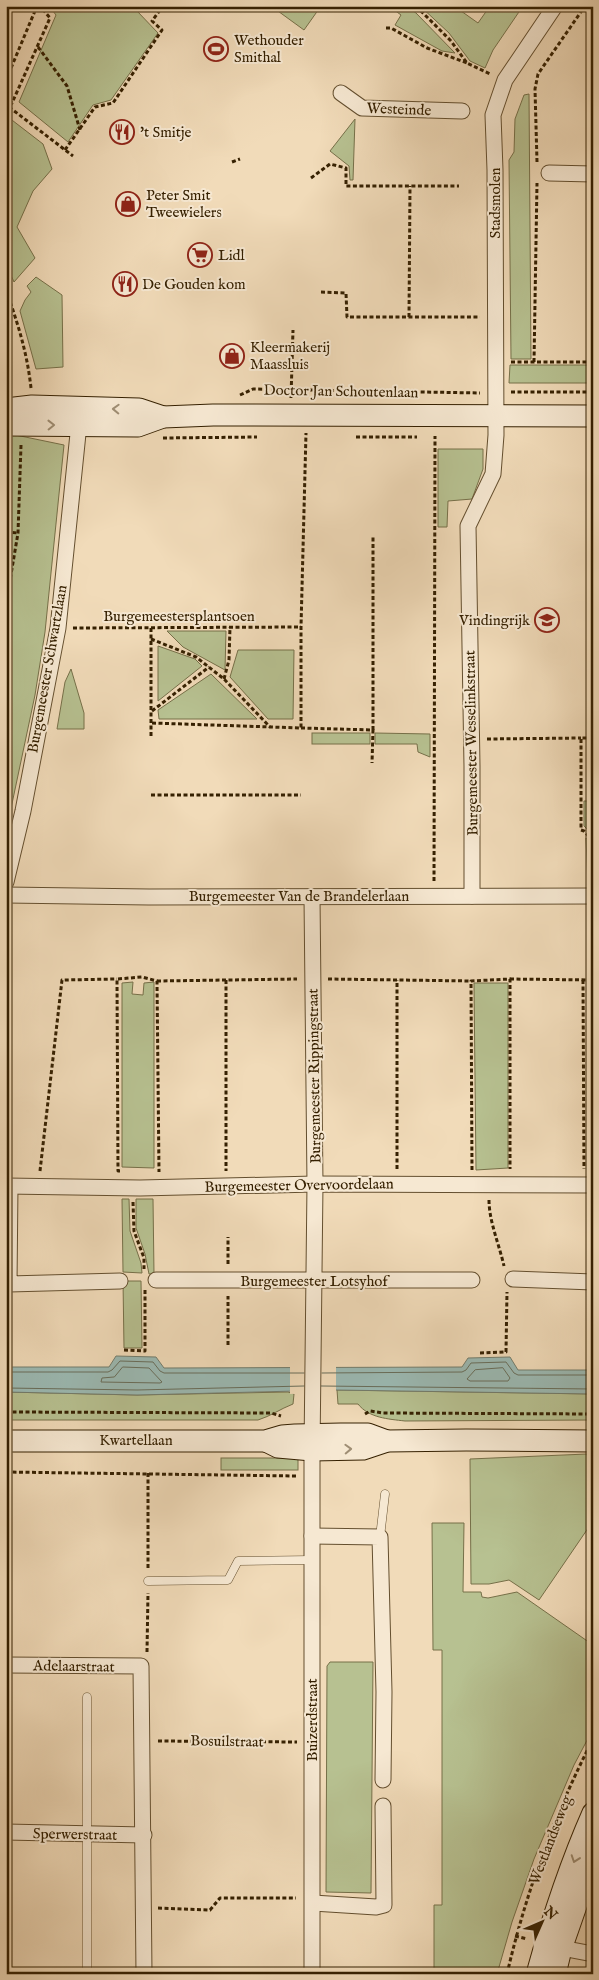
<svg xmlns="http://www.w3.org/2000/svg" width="599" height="1980" font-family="'IM FELL English',serif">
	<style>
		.green { fill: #b7c191; stroke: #767049 }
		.water { fill: #9bbab4; stroke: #727c6c }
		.pier { fill: #f1dbb9 }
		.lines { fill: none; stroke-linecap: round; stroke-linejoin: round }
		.shore { stroke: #686d5a; stroke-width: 1 }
		.lane-casing { stroke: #644f2f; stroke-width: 9 }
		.street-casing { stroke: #644f2f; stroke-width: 17 }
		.secondary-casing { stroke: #352001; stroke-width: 23 }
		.path { stroke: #352001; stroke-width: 3; stroke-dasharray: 4 2.5; stroke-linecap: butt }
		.lane { stroke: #f6e8d2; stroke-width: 8 }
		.street { stroke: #f6e8d2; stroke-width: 15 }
		.secondary { stroke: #f6e8d2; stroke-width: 21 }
		.oneway { stroke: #9f8e74 }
		.labels { text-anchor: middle; stroke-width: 4; stroke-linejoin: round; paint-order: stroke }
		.poi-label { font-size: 15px; fill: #352001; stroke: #f6e8d2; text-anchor: start }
		.street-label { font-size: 15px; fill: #352001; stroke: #f6e8d2 }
	</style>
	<rect width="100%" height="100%" fill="#f1dbb9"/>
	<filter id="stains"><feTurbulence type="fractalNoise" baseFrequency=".004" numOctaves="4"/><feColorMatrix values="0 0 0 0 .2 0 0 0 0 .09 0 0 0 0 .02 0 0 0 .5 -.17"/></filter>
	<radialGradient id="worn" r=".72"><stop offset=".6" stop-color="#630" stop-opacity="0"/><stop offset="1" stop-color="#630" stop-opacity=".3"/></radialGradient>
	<g class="green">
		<polygon points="49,6 140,6 137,11 158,33 111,100 93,105 68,142 19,102 56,15"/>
		<polygon points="271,6 321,6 304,30"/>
		<polygon points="389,6 406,6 416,13 455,53 442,51 395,25 401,15"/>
		<polygon points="420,6 454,6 478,23 490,6 523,6 493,50 485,68 470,61 449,33"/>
		<polygon points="529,94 531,359 511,359 509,160 514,152 515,119 524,95"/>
		<polygon points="8,117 43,144 52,169 33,191 17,227 35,258 14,282 6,264 6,120"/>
		<polygon points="355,119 353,180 350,180 349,166 330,151"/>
		<polygon points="36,277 62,295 63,367 36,369 20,311 25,300 31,292 27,286"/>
		<polygon points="510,365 593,365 593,383 509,383"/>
		<polygon points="6,433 64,445 45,632 35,695 6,832"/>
		<polygon points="438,449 483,449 483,469 472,499 448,501 447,527 438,527"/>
		<polygon points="167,631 226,631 225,670 183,647"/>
		<polygon points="158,646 195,659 202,666 158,701"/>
		<polygon points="238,650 294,650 293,719 268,719 230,677"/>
		<polygon points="71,669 84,713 84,729 57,729 65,682"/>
		<polygon points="211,674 257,719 159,719 158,710"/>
		<rect x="312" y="733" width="58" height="11"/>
		<polygon points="375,733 430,734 430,757 418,752 417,744 375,744"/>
		<polygon points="584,801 593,801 593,835 584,826"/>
		<polygon points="586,838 593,845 593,886 588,886"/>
		<polygon points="133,982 132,994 143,995 144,983 154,982 154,1168 122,1167 122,983"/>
		<polygon points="474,983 508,983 508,1168 476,1170"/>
		<polygon points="122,1199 129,1199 130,1231 141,1263 142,1273 123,1272"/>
		<polygon points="136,1199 153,1199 154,1274 149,1274 145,1254 136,1228"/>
		<polygon points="123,1281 141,1281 142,1348 124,1348"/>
		<path d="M337,1390l256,4v26l-188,1c-17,-2 -36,-3 -47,-17h-20z"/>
		<path d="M6,1392l131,3 151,-3 6,2 -1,10c-13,5 -22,12 -35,16h-252z"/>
		<polygon points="587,1454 593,1479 593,1521 539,1600 509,1580 489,1584 471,1584 470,1459"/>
		<rect x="221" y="1458" width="77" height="12"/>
		<polygon points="432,1523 464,1523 463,1592 481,1592 482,1597 488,1598 517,1592 593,1645 593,1729 574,1765 534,1859 512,1922 497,1974 434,1974 434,1905 442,1905 442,1650 433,1650"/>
		<polygon points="330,1662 373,1662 371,1893 326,1892 327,1666"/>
	</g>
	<polygon class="water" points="116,1356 156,1357 164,1368 462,1367 468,1358 510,1357 518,1370 593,1370 593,1394 337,1390 137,1395 6,1392 6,1367 109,1367"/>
	<polygon class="pier" points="290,1365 336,1365 336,1393 290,1394"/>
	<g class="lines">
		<g class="shore">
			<polygon points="123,1367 149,1368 162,1382 160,1383 101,1382 102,1378 114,1377"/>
			<polygon points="503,1368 510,1378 508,1381 470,1381 467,1379 475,1370"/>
			<polyline points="6,1372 108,1372 112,1370 120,1361 153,1362 160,1371 164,1373 304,1373"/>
			<polyline points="322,1373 462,1372 466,1370 471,1363 506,1362 514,1373 518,1375 593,1375"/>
			<polyline points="321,1386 593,1389"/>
			<polyline points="6,1388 137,1390 304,1386"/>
		</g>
		<defs>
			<g id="lane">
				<polyline points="380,1537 385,1494"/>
				<polyline points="148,1581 228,1580 238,1561 312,1560"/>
				<polyline points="87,1697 87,1968"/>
			</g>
			<g id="street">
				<polyline points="341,93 362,108 462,111"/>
				<polyline points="549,173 593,174"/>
				<polyline points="6,882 23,811 58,628 79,424"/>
				<polyline points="6,895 149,897 593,896"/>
				<polyline points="472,896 472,766 468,526 493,474 496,435 495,170 493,115 505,80 555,6"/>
				<polyline points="6,1186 140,1188 315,1184 593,1185"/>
				<polyline points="10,1186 9,1284 120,1281"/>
				<polyline points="513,1279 593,1282"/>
				<polyline points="156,1280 472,1280"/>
				<polyline points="312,1536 380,1537 384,1692 383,1780"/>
				<polyline points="6,1665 141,1666 144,1974"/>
				<polyline points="6,1832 144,1835"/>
				<polyline points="313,1903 376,1907 384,1905 383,1806"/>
				<polyline points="551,1946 593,1954"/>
				<polyline points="312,1974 312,1450 315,1184 312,897"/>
			</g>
			<g id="secondary">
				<polyline points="6,409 32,406 139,409 163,417"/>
				<polyline points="6,425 138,426 163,417 213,415 593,416"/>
				<polyline points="6,1441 265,1441 282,1436 295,1435 341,1434 368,1434 387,1441"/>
				<polyline points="268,1442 278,1447 312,1450 363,1449 387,1441 466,1440 593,1441"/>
				<path d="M537,1974c15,-54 33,-109 56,-161"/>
				<polyline points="555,1974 561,1949 593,1857"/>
			</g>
		</defs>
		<use href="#lane" class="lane-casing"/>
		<use href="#street" class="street-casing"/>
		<use href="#secondary" class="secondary-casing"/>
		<g class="path">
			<polyline points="175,6 179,8 180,6"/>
			<polyline points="416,6 451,41 467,63 490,74"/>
			<polyline points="386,28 391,28 427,48 467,63"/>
			<polyline points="38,47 67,86 80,130"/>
			<polyline points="6,80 37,6"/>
			<polyline points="6,96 12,103"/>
			<polyline points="9,107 73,156"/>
			<polyline points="6,111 12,103 50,18 40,6"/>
			<polyline points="65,150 95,107 113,103 162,30 152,21 163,6"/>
			<polyline points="232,162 240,159"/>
			<polyline points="537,162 535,89 538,74 585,6"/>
			<polyline points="311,178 330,164 346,168 346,186 459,186"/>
			<path d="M6,290c12,34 21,62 25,98"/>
			<polyline points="321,292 346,293 347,317 480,317"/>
			<polyline points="409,317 410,186"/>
			<polyline points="511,362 593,362"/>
			<polyline points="534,362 537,183"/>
			<polyline points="511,392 593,392"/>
			<polyline points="240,395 253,389 480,393"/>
			<polyline points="291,398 293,330"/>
			<polyline points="356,437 417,437"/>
			<polyline points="163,438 257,437"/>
			<polyline points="6,532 18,533"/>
			<polyline points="6,604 18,533 21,445"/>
			<polyline points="73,628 301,627"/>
			<polyline points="151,628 151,737"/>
			<polyline points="151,639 196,657 224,679 270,727"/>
			<polyline points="224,679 229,660 230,627"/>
			<polyline points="152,711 209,667"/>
			<polyline points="152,723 301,728 301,627 306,433"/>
			<polyline points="301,728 373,730 372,763"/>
			<polyline points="373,730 373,537"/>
			<polyline points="593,738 581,738 581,830 584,831 593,841"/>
			<polyline points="487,739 581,738"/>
			<polyline points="151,795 301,795"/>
			<polyline points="434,881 435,436"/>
			<polyline points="328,979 471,981"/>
			<polyline points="510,979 593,980"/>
			<polyline points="226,980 226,1171"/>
			<polyline points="583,980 584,1169"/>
			<polyline points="157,981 297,979"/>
			<polyline points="397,1169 397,980"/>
			<polyline points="472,1170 471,981 510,979 510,1169"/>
			<polyline points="40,1171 62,980 117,979"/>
			<polyline points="120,1171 118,1171 117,979 142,977 157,981 159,1172"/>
			<path d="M489,1200c0,21 10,44 15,66"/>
			<polyline points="133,1202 134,1231 144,1258 144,1269"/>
			<polyline points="228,1264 228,1237"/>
			<polyline points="228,1345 228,1296"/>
			<polyline points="124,1350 145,1351 145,1290"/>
			<polyline points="480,1353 506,1352 507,1292"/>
			<polyline points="6,1412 271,1413 281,1416"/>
			<polyline points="365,1414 370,1411 383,1413 593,1414"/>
			<polyline points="6,1472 296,1476"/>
			<polyline points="148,1473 148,1570"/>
			<polyline points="147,1652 148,1593"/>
			<polyline points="158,1741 297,1742"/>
			<polyline points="158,1908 210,1910 220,1898 296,1898"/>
			<polyline points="515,1936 527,1939"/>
			<path d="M507,1974c19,-82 48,-161 86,-235"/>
		</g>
		<use href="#lane" class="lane"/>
		<use href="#street" class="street"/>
		<use href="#secondary" class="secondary"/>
	</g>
	<defs><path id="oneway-chevron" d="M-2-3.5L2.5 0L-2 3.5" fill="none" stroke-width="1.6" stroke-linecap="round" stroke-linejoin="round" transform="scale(1.25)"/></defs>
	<g class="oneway">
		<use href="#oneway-chevron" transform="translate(116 409) rotate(-178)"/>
		<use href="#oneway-chevron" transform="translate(51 425) rotate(-1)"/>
		<use href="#oneway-chevron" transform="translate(348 1449) rotate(-2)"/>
		<use href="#oneway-chevron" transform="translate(575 1859) rotate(109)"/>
	</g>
	<defs>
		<symbol id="stadium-ring" viewBox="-11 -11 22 22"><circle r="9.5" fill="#f6e8d2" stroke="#8f2418" stroke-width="1.5"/><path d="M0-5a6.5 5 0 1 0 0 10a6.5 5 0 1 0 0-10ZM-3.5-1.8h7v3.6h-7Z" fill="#8f2418"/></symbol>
		<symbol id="restaurant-ring" viewBox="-11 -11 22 22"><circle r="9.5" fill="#f6e8d2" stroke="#8f2418" stroke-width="1.5"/><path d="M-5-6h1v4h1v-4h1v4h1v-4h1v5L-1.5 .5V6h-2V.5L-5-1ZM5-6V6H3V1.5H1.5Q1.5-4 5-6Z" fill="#8f2418"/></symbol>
		<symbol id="shop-ring" viewBox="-11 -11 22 22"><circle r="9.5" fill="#f6e8d2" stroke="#8f2418" stroke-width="1.5"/><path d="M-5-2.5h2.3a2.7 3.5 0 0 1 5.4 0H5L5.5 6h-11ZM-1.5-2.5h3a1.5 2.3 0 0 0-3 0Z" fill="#8f2418"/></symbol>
		<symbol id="supermarket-ring" viewBox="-11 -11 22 22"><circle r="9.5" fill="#f6e8d2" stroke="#8f2418" stroke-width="1.5"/><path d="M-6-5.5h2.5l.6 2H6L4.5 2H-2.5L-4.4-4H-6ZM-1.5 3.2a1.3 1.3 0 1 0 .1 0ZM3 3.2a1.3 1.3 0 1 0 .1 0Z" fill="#8f2418"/></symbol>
		<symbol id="school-ring" viewBox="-11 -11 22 22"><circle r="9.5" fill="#f6e8d2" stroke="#8f2418" stroke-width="1.5"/><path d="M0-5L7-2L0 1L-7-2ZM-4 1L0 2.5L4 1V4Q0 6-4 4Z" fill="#8f2418"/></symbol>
	</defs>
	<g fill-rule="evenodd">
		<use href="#stadium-ring" x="202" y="35" width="28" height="28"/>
		<use href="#restaurant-ring" x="108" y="118" width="28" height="28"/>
		<use href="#shop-ring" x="114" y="190" width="28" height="28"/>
		<use href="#supermarket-ring" x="186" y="241" width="28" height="28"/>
		<use href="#restaurant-ring" x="111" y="270" width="28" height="28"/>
		<use href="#shop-ring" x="218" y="342" width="28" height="28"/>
		<use href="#school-ring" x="533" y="606" width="28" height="28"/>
	</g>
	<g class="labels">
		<g class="poi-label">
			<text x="234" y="45">Wethouder<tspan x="234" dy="17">Smithal</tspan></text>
			<text x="140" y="137">'t Smitje</text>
			<text x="146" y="200">Peter Smit<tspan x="146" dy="17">Tweewielers</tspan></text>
			<text x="218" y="260">Lidl</text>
			<text x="142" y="289">De Gouden kom</text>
			<text x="250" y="352">Kleermakerij<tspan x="250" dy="17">Maassluis</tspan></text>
			<text x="530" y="625" text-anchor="end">Vindingrijk</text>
		</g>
		<g class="street-label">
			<text transform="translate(399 109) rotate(2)" y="5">Westeinde</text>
			<text transform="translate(495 203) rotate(-90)" y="5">Stadsmolen</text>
			<text transform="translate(341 391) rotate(1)" y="5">Doctor Jan Schoutenlaan</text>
			<text x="179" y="621">Burgemeestersplantsoen</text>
			<text transform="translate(47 669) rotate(-80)" y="5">Burgemeester Schwartzlaan</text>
			<text transform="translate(471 743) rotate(-91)" y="5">Burgemeester Wesselinkstraat</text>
			<text x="299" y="901">Burgemeester Van de Brandelerlaan</text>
			<text transform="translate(314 1076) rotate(-91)" y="5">Burgemeester Rippingstraat</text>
			<text transform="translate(299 1185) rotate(-1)" y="5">Burgemeester Overvoordelaan</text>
			<text x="314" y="1286">Burgemeester Lotsyhof</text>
			<text x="136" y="1445">Kwartellaan</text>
			<text transform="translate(74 1666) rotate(1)" y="5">Adelaarstraat</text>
			<text transform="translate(312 1720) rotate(-90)" y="5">Buizerdstraat</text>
			<text transform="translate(227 1741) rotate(1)" y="5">Bosuilstraat</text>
			<text transform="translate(75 1834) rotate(1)" y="5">Sperwerstraat</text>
			<text transform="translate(550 1840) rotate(-69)" y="5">Westlandseweg</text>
		</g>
	</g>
	<rect width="599" height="1980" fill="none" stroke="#f1dbb9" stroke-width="25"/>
	<rect x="8" y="8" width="584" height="1965" fill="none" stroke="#352001" stroke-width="2.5"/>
	<rect x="12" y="12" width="574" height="1955" fill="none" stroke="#352001"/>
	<g transform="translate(542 1922) rotate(45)" stroke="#f6e8d2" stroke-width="4" paint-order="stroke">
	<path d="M0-4L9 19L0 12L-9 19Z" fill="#352001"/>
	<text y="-8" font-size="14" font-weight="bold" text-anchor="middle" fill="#352001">N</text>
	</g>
	<rect width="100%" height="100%" filter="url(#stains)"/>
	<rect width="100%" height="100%" fill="url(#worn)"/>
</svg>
